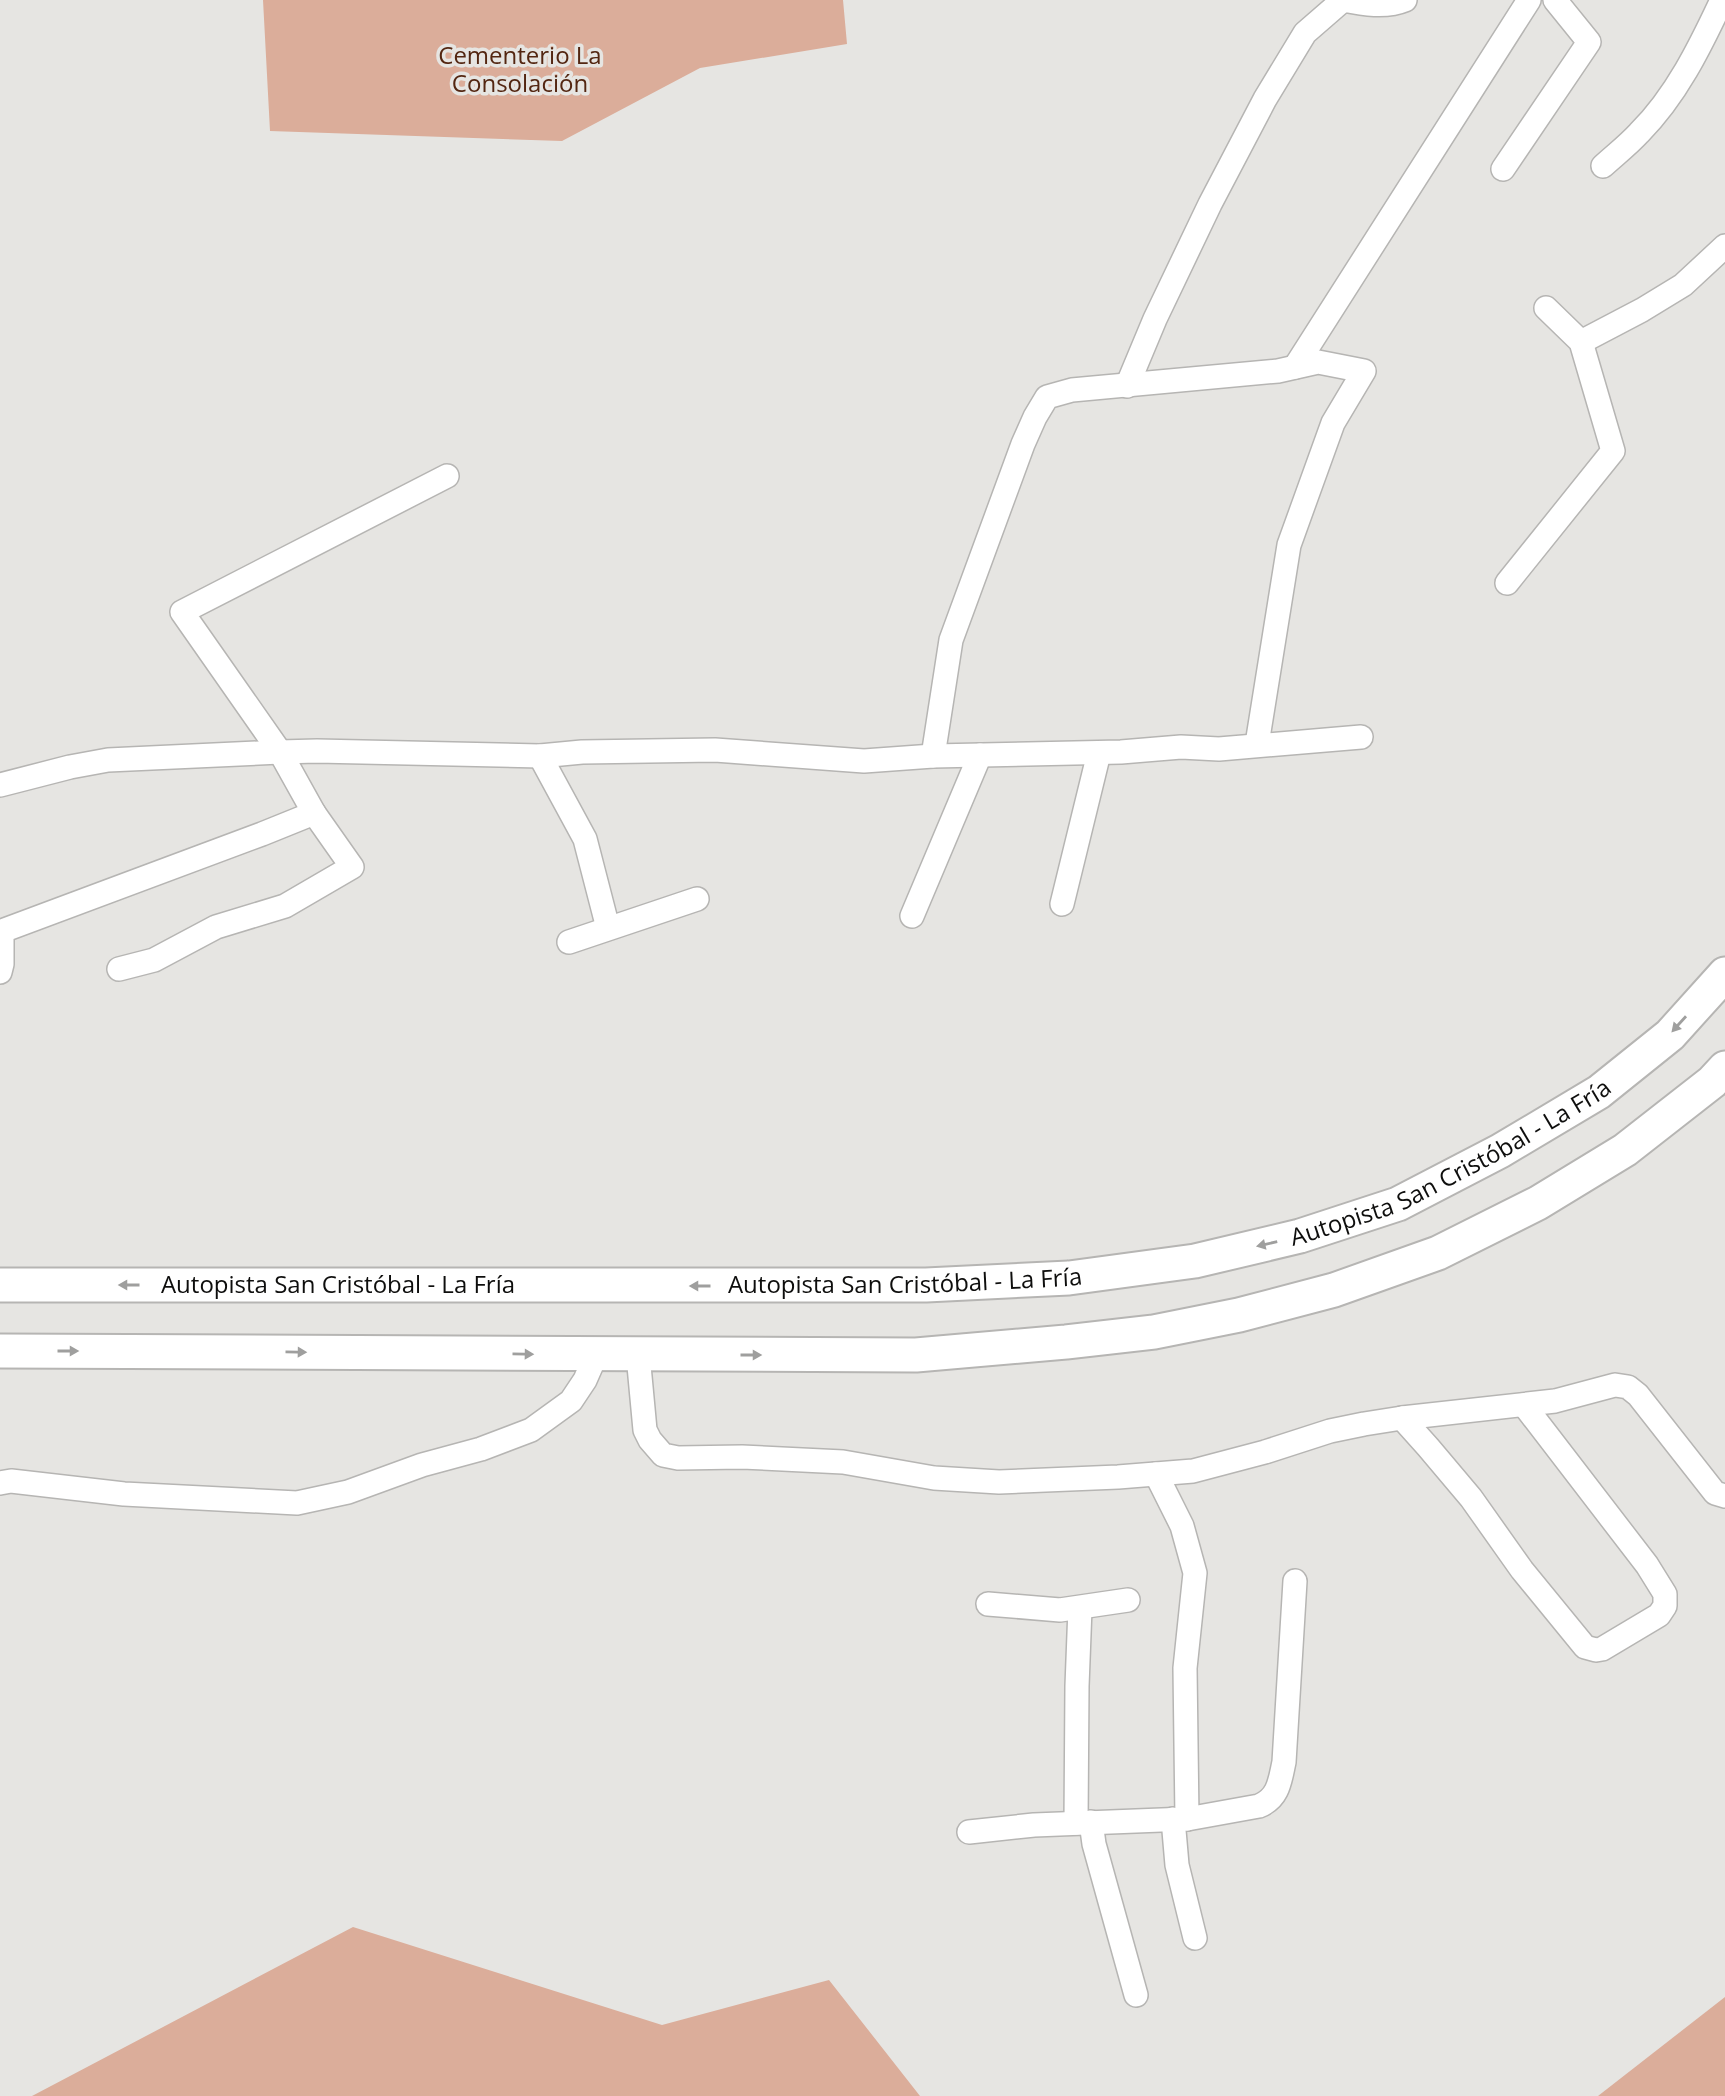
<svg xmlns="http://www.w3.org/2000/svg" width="1725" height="2096" font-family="'Open Sans',sans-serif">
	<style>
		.green { fill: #dbad9a }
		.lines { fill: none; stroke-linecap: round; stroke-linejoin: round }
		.minor-casing { stroke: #b6b5b3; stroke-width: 26 }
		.highway-casing { stroke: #b6b5b3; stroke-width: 37 }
		.minor { stroke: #fff; stroke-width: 23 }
		.highway { stroke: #fff; stroke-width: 33 }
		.oneway { fill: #9f9f9e }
		.labels { text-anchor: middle; stroke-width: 7; stroke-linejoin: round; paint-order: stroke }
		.park-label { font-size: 24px; fill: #532611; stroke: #e6e5e2 }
		.street-label { font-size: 24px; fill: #0e0e0d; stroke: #e6e5e2 }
	</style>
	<rect width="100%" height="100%" fill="#e6e5e2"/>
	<g class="green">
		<polygon points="263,0 843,0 847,44 700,68 562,141 270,131"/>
		<polygon points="353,1927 662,2025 829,1980 920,2096 32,2096"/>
		<polygon points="1725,1997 1725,2096 1598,2096"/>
	</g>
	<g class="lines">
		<defs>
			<g id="minor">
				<path d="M1603,166c12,-11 25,-21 36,-33 37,-37 61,-86 83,-133"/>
				<polyline points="1503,169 1589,42 1555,0"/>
				<polyline points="1581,342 1642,310 1683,285 1725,246"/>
				<polyline points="1295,367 1529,0"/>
				<path d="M1127,386l28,-67 55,-115 55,-105 40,-66 38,-33c20,4 43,8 62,0"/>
				<polyline points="1507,583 1613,451 1581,342 1546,308"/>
				<polyline points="540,756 585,839 608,928"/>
				<polyline points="933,756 951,640 1023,444 1035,417 1047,397 1072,390 1278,371 1318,362 1364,371 1333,423 1289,545 1257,744"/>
				<polyline points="0,785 70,767 108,760 280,752 317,751 540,756 582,752 715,750 864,761 933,756 1121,752 1181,747 1219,749 1361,737"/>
				<polyline points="1062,904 1099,753"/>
				<polyline points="912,916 980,755"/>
				<polyline points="569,942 697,899"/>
				<polyline points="119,969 154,960 216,927 285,906 352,867 314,813 280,752 182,612 447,476"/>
				<polyline points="0,972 2,964 2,931 262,834 314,813"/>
				<polyline points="638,1355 645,1430 650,1440 663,1455 678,1458 742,1457 843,1462 934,1478 999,1482 1118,1477 1193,1471 1265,1452 1330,1431 1364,1424 1402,1418 1555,1401 1615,1385 1628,1387 1638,1395 1715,1493 1725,1496"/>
				<polyline points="1402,1418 1428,1447 1471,1498 1522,1570 1585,1647 1596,1650 1602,1649 1659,1615 1665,1606 1665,1594 1647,1565 1524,1405"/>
				<polyline points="1156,1474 1182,1526 1195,1573 1185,1668 1187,1819"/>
				<polyline points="0,1483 11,1481 124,1494 297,1503 348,1492 422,1465 481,1449 531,1430 571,1401 585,1380 596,1355"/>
				<polyline points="988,1604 1060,1610 1128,1600"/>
				<polyline points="1173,1819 1177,1865 1195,1938"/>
				<polyline points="1091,1822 1094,1844 1136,1995"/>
				<polyline points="1076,1823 1077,1686 1080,1608"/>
				<path d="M969,1832l65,-7 153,-6 72,-13c20,-8 21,-26 25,-44l11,-181"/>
			</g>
			<g id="highway">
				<path id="s1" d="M0,1285h926l143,-7 126,-17 105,-25 98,-32 102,-53 99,-59 71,-57 55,-61"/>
				<polyline points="0,1351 916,1355 1066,1342 1154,1332 1239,1315 1334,1290 1438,1253 1538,1203 1625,1150 1712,1082 1725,1068"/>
			</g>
		</defs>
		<use href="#minor" class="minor-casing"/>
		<use href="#highway" class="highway-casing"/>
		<use href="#minor" class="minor"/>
		<use href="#highway" class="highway"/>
	</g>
	<defs><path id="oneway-solid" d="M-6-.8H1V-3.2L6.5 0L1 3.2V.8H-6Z" transform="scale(1.75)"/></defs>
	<g class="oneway">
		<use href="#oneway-solid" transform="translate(1679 1024) rotate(132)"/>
		<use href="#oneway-solid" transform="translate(1267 1244) rotate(167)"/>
		<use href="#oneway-solid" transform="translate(129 1285) rotate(-180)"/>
		<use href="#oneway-solid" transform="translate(700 1286) rotate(180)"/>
		<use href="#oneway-solid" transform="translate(68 1351)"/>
		<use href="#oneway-solid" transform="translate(296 1352) rotate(1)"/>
		<use href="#oneway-solid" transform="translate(523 1354) rotate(1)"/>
		<use href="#oneway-solid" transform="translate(751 1355)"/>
	</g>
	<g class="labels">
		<g class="park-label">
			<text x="520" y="64">Cementerio La<tspan x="520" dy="28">Consolación</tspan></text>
		</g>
		<g class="street-label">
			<text dy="8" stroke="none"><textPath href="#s1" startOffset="1472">Autopista San Cristóbal - La Fría</textPath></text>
			<text dy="8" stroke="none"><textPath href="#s1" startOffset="905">Autopista San Cristóbal - La Fría</textPath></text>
			<text dy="8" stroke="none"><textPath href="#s1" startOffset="338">Autopista San Cristóbal - La Fría</textPath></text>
		</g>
	</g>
</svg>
